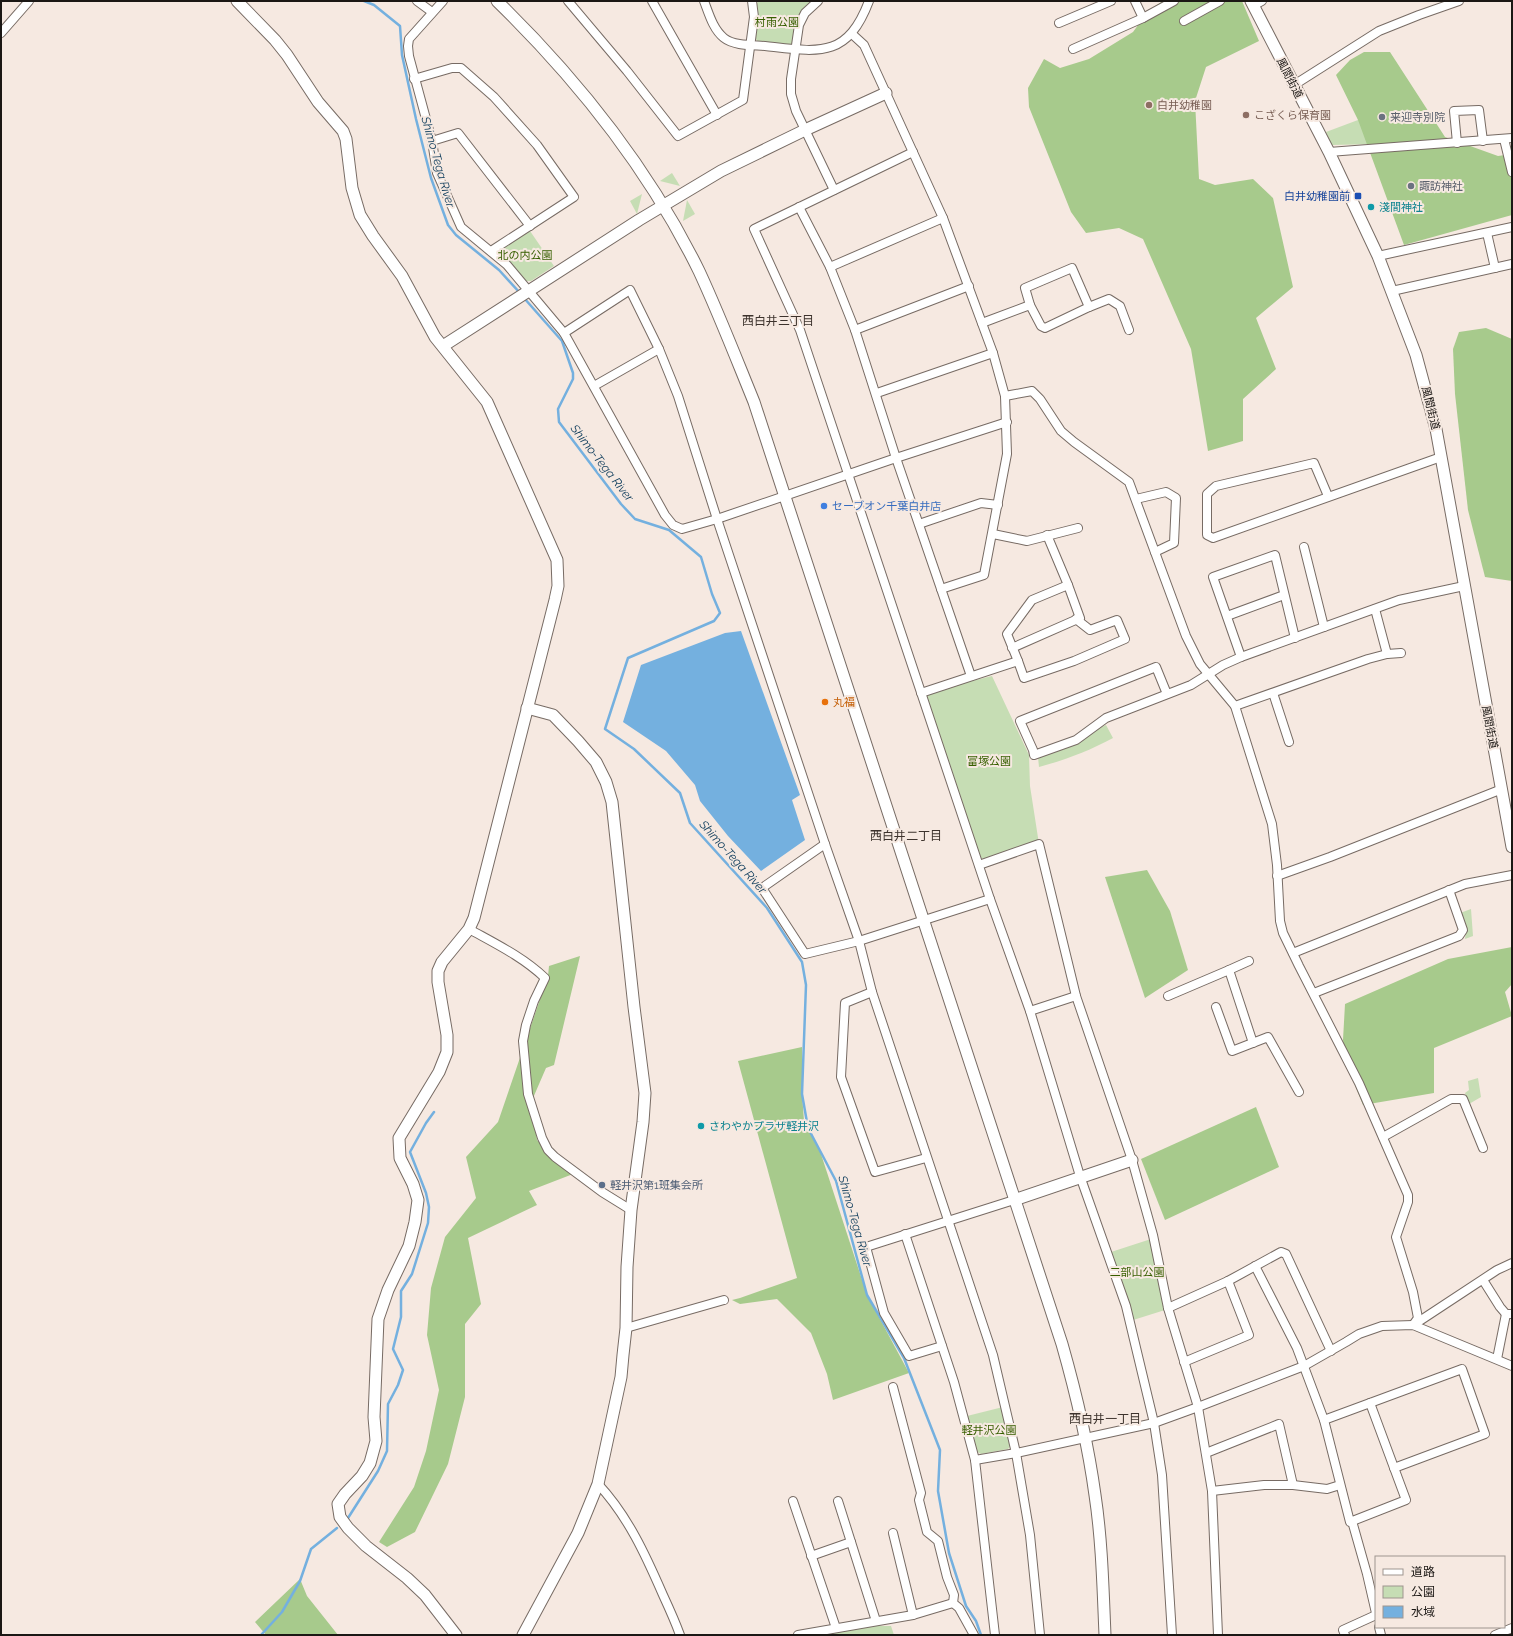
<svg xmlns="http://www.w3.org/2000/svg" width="1513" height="1636" font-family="Raleway,'Noto Sans JP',sans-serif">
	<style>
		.green { fill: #c6ddb4 }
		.forest { fill: #a7ca8c }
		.water { fill: #74b0df }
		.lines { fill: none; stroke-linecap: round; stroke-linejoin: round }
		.stream { stroke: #74b0df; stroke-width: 2.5 }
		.street-casing { stroke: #776b64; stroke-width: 10 }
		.secondary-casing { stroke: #776b64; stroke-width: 13 }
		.street { stroke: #fff; stroke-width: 8 }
		.secondary { stroke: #fff; stroke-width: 11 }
		.education-dot { fill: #8d6e63; stroke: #f6e9e1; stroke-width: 1.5 }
		.worship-dot { fill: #6b7280; stroke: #f6e9e1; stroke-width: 1.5 }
		.transit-dot { fill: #1a4fb4; stroke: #f6e9e1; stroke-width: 1.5 }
		.culture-dot { fill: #0f9aa8; stroke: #f6e9e1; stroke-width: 1.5 }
		.shop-dot { fill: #3f7fe0; stroke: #f6e9e1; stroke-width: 1.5 }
		.food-dot { fill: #e8710a; stroke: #f6e9e1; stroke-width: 1.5 }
		.service-dot { fill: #5c6f8a; stroke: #f6e9e1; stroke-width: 1.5 }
		.labels { text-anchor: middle; stroke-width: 4; stroke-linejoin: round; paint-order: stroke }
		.park-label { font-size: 11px; fill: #375f00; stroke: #f6e9e1 }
		.street-label { font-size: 11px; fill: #1b1714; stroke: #f6e9e1 }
		.education-label { font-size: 11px; fill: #785e54; stroke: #f6e9e1; text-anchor: start }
		.worship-label { font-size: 11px; fill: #5b616d; stroke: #f6e9e1; text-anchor: start }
		.transit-label { font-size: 11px; fill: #164399; stroke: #f6e9e1; text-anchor: end }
		.culture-label { font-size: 11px; fill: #0d838f; stroke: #f6e9e1; text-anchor: start }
		.shop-label { font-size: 11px; fill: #366cbe; stroke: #f6e9e1; text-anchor: start }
		.food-label { font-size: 11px; fill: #c56008; stroke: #f6e9e1; text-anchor: start }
		.service-label { font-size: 11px; fill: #4e5e75; stroke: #f6e9e1; text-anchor: start }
		.water-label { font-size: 12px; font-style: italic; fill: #0b3a5a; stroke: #f6e9e1 }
		.neighbourhood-label { font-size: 12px; fill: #3d332d; stroke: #f6e9e1 }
	</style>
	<rect width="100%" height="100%" fill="#f6e9e1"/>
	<g class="green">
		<polygon points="758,1 816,1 794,41 789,46 760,44 755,38 756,6"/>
		<polygon points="1374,114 1379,144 1332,145 1326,132"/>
		<polygon points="672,173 680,186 660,181"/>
		<polygon points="642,194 637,214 630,201"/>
		<polygon points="687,200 695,214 683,221"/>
		<polygon points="530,231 554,266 531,281 524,281 500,255 501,249"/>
		<polygon points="992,676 1029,755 1030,786 1039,844 981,859 923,693"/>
		<path d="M1106,725l7,13c-24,13 -48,22 -74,29l-1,-10z"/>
		<polygon points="1471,909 1473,936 1465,939 1466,931 1460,913"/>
		<polygon points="1478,1078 1481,1097 1469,1104 1465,1093 1469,1090 1468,1081"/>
		<polygon points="1151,1239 1165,1310 1130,1321 1108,1253"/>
		<polygon points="1003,1407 1012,1444 1008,1449 981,1454 976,1451 967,1416"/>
		<polygon points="871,1626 891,1626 894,1635 825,1635"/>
	</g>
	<g class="forest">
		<polygon points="1163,1 1242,1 1259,41 1206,67 1195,101 1199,179 1215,185 1253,179 1273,198 1293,287 1256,318 1276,369 1243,399 1243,441 1208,451 1191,349 1143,239 1119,228 1086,233 1071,212 1029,107 1028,88 1044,59 1060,68 1089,59 1133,32 1149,10"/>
		<polygon points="1364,52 1390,52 1445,137 1498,156 1512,154 1512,215 1404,245 1358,120 1336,75 1350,60"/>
		<polygon points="1486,328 1512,339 1512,581 1485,577 1468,510 1455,394 1453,349 1459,332"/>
		<polygon points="1147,870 1170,911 1188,970 1145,998 1105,877"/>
		<polygon points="1512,947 1512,984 1505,992 1512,1016 1434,1048 1434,1093 1363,1105 1346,1063 1343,1040 1345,1004 1448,959"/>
		<polygon points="580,956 554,1065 546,1068 533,1098 537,1140 555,1161 573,1174 529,1191 537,1205 468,1238 481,1304 465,1324 465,1397 448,1464 415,1532 387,1547 379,1542 414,1487 426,1451 439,1390 427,1335 431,1288 445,1237 476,1198 466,1157 498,1122 548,976 549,966"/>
		<polygon points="802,1047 802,1094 804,1121 820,1151 867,1295 909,1373 833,1400 827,1374 811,1333 777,1299 740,1304 732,1300 740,1298 797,1278 738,1061"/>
		<polygon points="1256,1107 1279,1167 1165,1220 1141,1159"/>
		<polygon points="300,1579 307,1596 338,1635 266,1635 255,1622"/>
	</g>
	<polygon class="water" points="741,631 800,795 792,800 805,840 761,871 728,836 700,801 695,785 666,751 623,722 641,665 725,633"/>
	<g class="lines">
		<g class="stream">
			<polyline points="364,1 374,5 400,26 402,55 416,119 431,178 448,225 456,235 499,270 520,293"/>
			<polyline points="524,298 562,341 573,373 573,379 558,409 559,422 621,504 635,519 669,530 701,557 712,594 720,613 714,621 628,658 605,729 634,749 680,793 690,823 767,908 802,962 806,985 802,1094 808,1128 836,1181 867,1295 904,1358 940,1450 938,1491 949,1553 966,1606 976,1621 981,1635"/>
			<polyline points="348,1518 378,1471 387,1451 388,1404 398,1385 403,1370 393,1349 401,1317 401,1291 412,1274 428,1223 429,1207 426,1193 410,1152 426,1123 434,1112"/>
			<polyline points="261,1635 282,1612 300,1581 311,1549 337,1528"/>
		</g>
		<defs>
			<g id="street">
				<polyline points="417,1 432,12"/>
				<polyline points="443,1 409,39 408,46 409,56 432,141 437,173 461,227 507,265 564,333 665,515 673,525 682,529 717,519 896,458 1007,422"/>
				<polyline points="568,1 627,71 678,136 743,100 754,17 752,1"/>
				<polyline points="652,1 717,115"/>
				<path d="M704,1c5,13 9,28 20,37 10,8 29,7 41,8 54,6 82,13 104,-45"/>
				<polyline points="818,1 805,13 799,25 791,79 791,94 796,111 834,190"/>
				<polyline points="1135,1 1143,18"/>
				<polyline points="1253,6 1262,1"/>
				<polyline points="1184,21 1220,1"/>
				<polyline points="1059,23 1111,1"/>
				<polyline points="1,33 29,1"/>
				<polyline points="852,34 864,45 943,218 993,353 1005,396 1007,454 984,575 941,589"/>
				<polyline points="1073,49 1143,18 1174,1"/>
				<polyline points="414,79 452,68 461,68 494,97 537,145 574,197 491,251"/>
				<polyline points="1294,85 1379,31 1419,15 1459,1"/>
				<polyline points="1504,139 1512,172"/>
				<polyline points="432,141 458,133 530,226"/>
				<polyline points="1457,143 1454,111 1479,110 1483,141"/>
				<polyline points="913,152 754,229 800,330 990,899 1030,1011 1080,1176 1126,1306 1154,1423 1162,1475 1172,1635"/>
				<polyline points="1329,152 1512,138"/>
				<polyline points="799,207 830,267 855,330 896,458 971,676"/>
				<polyline points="1487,233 1495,268"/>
				<polyline points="1378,256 1512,227"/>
				<polyline points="830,267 943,218"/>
				<polyline points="1392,291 1512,264"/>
				<polyline points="1030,305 1025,288 1072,268 1089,307"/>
				<polyline points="982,323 1030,305 1041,326 1045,328 1089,307 1109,299 1120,306 1129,330"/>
				<polyline points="855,330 969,286"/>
				<polyline points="564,333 630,290 659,349 678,396 717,519 825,844 859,941 872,992 993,1355 1016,1453 1030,1535 1040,1635"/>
				<polyline points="594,386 659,349"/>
				<polyline points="877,393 993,353"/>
				<polyline points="1005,396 1032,391 1040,399 1061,431 1074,442 1129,482 1186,636 1200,664 1235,706 1272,824 1277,865 1280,921 1283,933 1299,966 1359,1083 1408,1195 1408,1202 1396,1237 1413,1292 1418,1318 1413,1325"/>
				<polyline points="1328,496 1314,463 1216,486 1207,494 1207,535 1213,538 1441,457"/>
				<polyline points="1136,499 1166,492 1176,498 1174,543 1155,552"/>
				<polyline points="919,524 981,503 998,505"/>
				<polyline points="993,534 1027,541 1078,528"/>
				<polyline points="1047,535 1068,585"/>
				<polyline points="1304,547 1324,627"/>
				<polyline points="1375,609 1387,654"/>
				<polyline points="1227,616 1284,595"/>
				<polyline points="1012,648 1080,618 1068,585 1032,600 1007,634 1018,661"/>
				<polyline points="1241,657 1213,577 1275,555 1295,638"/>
				<polyline points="921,693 1018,661 1024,678 1074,661 1125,639 1117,620 1090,630 1076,619"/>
				<polyline points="1273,693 1289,742"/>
				<polyline points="1167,694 1156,667 1020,721 1033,750 1034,755 1076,740 1106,718 1191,685 1223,665 1241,657 1399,600 1464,586"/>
				<polyline points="1235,706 1368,659 1387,654 1401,653"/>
				<polyline points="825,844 762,888 805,954 859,941 990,899"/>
				<polyline points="979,865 1039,844 1076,996 1132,1160 1153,1235 1168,1308 1198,1407 1212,1491 1218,1635"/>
				<polyline points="1277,876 1330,857 1502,789"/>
				<path d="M469,929c27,15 54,28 76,49l-11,23 -8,24 -3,16 5,53 14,44 6,12 7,7 47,35 29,18"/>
				<polyline points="1293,953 1465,884 1512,875"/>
				<polyline points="1229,970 1249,961"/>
				<polyline points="872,992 845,1003 841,1077 875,1172 926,1158"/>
				<polyline points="1314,993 1459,936 1463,930 1449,890"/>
				<polyline points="1168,996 1229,970 1253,1043"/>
				<polyline points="1216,1007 1232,1051 1268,1037 1299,1092"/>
				<polyline points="1030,1011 1076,996"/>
				<polyline points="1383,1137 1451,1099 1463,1099 1483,1148"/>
				<polyline points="905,1234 954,1382 975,1460 995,1635"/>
				<polyline points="1255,1266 1297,1348 1324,1420 1350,1522 1406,1500 1370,1403"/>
				<polyline points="1483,1280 1500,1307 1506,1314 1512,1314"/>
				<polyline points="1168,1308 1228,1281 1281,1252 1286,1254 1331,1351"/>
				<polyline points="1415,1324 1497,1270 1512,1263"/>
				<polyline points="626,1328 724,1300"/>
				<polyline points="942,1346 909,1356 884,1313 866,1247 1014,1200"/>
				<polyline points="1497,1359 1506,1314"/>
				<polyline points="1184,1362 1249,1335 1228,1281"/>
				<polyline points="893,1387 921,1493 919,1500 927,1532 938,1541 947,1577 954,1595 953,1603 959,1608 974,1635"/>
				<polyline points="1324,1420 1462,1369 1485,1434 1394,1468"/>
				<polyline points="1206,1453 1279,1424 1293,1485"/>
				<polyline points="975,1460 1016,1453 1154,1423 1198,1407 1304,1366 1346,1342 1359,1334 1382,1326 1413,1325 1512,1366"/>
				<path d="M598,1484c30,32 48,72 65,111 6,13 12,26 17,40"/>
				<polyline points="1212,1491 1264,1485 1293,1485 1327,1489 1340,1485"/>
				<polyline points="793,1501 836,1628"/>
				<polyline points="838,1501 876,1621"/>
				<polyline points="1352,1521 1367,1574 1376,1613"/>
				<polyline points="893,1533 913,1615"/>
				<polyline points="811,1556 851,1542"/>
				<polyline points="1379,1627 1381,1635"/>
				<polyline points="798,1635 913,1615 953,1603"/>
				<polyline points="1345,1635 1343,1630 1376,1615"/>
				<polyline points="1495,1635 1512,1628"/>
			</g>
			<g id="secondary">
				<polyline points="237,1 275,40 287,55 318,102 343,131 346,139 352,188 360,215 373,236 402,276 435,337 487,402 557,560 558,586 555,600 474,918 469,929 442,962 438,971 438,982 447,1035 447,1052 439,1072 399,1138 400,1158 413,1184 418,1200 415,1222 409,1246 388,1290 378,1319 374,1417 376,1441 370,1463 362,1476 345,1494 338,1504 340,1517 348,1528 366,1546 407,1578 425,1595 456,1635"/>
				<path d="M497,1c81,79 152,168 202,270 20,43 37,87 55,131l308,942c14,49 26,100 33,151 7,46 8,94 10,140"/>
				<polyline points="1251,1 1329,152 1378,256 1416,355 1436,429 1512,847"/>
				<polyline points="443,346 639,220 721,171 805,130 886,93"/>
				<polyline points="1014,1200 1132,1160"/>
				<polyline points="523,1635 578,1533 598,1484 621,1377 623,1355 626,1328 627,1267 631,1210 643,1122 645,1093 634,1007 612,802 606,782 596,762 578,741 553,715 527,708"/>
			</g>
		</defs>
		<use href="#street" class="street-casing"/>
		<use href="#secondary" class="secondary-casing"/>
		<use href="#street" class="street"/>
		<use href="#secondary" class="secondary"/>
	</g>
	<g class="education-dot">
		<circle cx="1149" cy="105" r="4"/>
		<circle cx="1246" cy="115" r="4"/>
	</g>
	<g class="worship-dot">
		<circle cx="1382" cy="117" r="4"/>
		<circle cx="1411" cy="186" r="4"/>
	</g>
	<rect class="transit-dot" x="1354" y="192" width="8" height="8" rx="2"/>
	<g class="culture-dot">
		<circle cx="1371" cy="207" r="4"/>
		<circle cx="701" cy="1126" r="4"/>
	</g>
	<circle class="shop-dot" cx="824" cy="506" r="4"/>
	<circle class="food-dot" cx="825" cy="702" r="4"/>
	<circle class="service-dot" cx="602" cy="1185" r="4"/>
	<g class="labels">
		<g class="park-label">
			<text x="777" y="26">村雨公園</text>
			<text x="525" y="259">北の内公園</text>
			<text x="989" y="765">富塚公園</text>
			<text x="1137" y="1276">二部山公園</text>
			<text x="989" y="1434">軽井沢公園</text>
		</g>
		<g class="street-label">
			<text transform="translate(1290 78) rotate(63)" y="4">風間街道</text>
			<text transform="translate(1431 408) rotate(76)" y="4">風間街道</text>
			<text transform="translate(1490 727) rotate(79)" y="4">風間街道</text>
		</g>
		<g class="education-label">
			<text x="1157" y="109">白井幼稚園</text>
			<text x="1254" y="119">こざくら保育園</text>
		</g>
		<g class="worship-label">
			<text x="1390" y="121">来迎寺別院</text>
			<text x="1419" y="190">諏訪神社</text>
		</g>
		<g class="transit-label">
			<text x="1350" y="200">白井幼稚園前</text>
		</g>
		<g class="culture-label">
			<text x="1379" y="211">淺間神社</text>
			<text x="709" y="1130">さわやかプラザ軽井沢</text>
		</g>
		<g class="shop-label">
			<text x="832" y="510">セーブオン千葉白井店</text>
		</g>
		<g class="food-label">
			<text x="833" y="706">丸福</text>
		</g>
		<g class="service-label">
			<text x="610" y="1189">軽井沢第1班集会所</text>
		</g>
		<g class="water-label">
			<text transform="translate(438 162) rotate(74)" y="4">Shimo-Tega River</text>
			<text transform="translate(602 463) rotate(52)" y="4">Shimo-Tega River</text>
			<text transform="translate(733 857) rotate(48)" y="4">Shimo-Tega River</text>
			<text transform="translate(855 1221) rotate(74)" y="4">Shimo-Tega River</text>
		</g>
		<g class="neighbourhood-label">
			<text x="778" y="325">西白井三丁目</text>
			<text x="906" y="840">西白井二丁目</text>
			<text x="1105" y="1423">西白井一丁目</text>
		</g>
	</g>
	<rect width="1513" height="1636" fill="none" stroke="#1b1714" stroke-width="4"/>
	<rect x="1375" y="1556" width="130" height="72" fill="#f6e9e1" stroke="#9e958f"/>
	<rect x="1383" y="1569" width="20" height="6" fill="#ffffff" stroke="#9e958f"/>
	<text x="1411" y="1576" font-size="12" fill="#1b1714">道路</text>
	<rect x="1383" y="1586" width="20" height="12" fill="#c6ddb4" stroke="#9e958f"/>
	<text x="1411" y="1596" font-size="12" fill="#1b1714">公園</text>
	<rect x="1383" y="1606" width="20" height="12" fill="#74b0df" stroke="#9e958f"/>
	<text x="1411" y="1616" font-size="12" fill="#1b1714">水域</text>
</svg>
